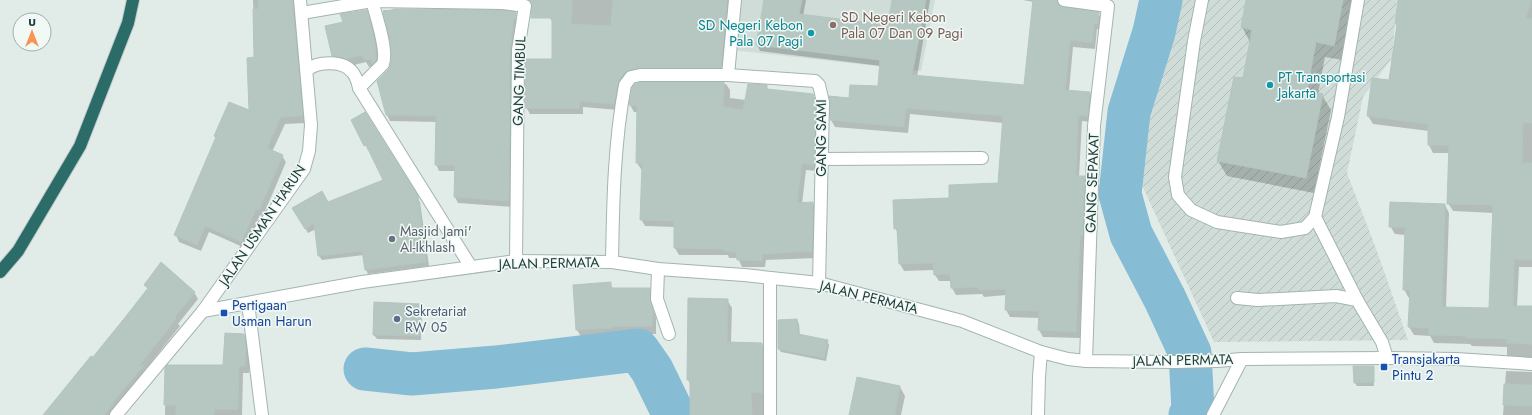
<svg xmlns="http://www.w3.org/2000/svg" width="1532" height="415" font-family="Jost,sans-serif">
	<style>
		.built { fill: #cfdcd8 }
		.industrial { fill: url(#industrial-furrows) }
		.shadow { fill: #0003 }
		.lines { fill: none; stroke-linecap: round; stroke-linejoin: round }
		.river { stroke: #86bcd4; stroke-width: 43 }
		.building { fill: #b6c7c2; stroke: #b3c6c1 }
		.minor-casing { stroke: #a3b4b1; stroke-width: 14 }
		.highway-casing { stroke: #c1c9c8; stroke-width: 14 }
		.minor { stroke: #fff; stroke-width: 12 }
		.highway { stroke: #2b6b68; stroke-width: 12 }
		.education-dot { fill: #8d6e63; stroke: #f1f9f6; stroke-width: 1.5 }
		.culture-dot { fill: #0f9aa8; stroke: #f1f9f6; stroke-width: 1.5 }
		.worship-dot { fill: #6b7280; stroke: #f1f9f6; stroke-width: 1.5 }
		.transit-dot { fill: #1a4fb4; stroke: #f1f9f6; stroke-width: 1.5 }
		.service-dot { fill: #5c6f8a; stroke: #f1f9f6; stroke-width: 1.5 }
		.labels { text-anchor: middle; stroke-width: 3; stroke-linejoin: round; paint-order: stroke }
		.education-label { font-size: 14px; fill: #785e54; stroke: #f1f9f6; text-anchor: start }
		.culture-label { font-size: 14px; fill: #0d838f; stroke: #f1f9f6; text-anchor: end }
		.street-label { font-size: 14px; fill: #203e3a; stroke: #f1f9f6 }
		.worship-label { font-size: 14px; fill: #5b616d; stroke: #f1f9f6; text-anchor: start }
		.transit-label { font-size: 14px; fill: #164399; stroke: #f1f9f6; text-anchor: start }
		.service-label { font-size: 14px; fill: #4e5e75; stroke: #f1f9f6; text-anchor: start }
	</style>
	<defs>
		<pattern id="industrial-furrows" width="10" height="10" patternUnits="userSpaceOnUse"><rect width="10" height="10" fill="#cfdcd8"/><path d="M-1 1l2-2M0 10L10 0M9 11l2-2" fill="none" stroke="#b1beba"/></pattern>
	</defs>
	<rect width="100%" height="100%" fill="#e1ece9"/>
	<polygon class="built" points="739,0 935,0 921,71 732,50"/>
	<polygon class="industrial" points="1173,0 1397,0 1392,58 1363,97 1347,173 1378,254 1408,340 1214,342 1135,170"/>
	<g class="shadow">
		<polygon points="253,0 295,0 306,123 285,124 272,152 282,156 286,162 263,216 260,215 245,248 209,232 201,251 179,242 176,235 217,139 215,136 250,111 255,58"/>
		<polygon points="550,0 735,0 724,74 633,76 618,110 583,107 583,114 530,114 526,107 553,60 553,23 550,18"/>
		<polygon points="765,0 806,0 803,16 888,26 893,0 930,0 917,77 1025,87 1034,2 1023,0 1064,0 1060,6 1062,8 1098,13 1102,20 1101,30 1097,29 1095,49 1073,47 1069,91 1090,93 1094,100 1091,122 1082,121 1079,177 1084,177 1088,184 1086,242 1084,242 1080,338 1043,337 1039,330 1040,318 1010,317 1006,310 1006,295 984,297 982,294 956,295 952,288 951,281 939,281 935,275 934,270 904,271 900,264 898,233 895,228 950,199 999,184 1003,123 910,114 908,133 835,127 831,120 850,99 879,87 881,66 760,51 757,44"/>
		<polygon points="1247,0 1354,0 1343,60 1325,57 1318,94 1322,95 1331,110 1314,193 1227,176 1218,161 1243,79 1250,42 1242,27"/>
		<polygon points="1425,0 1532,0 1532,267 1519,267 1517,307 1532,307 1532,365 1511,363 1507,355 1507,347 1472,346 1470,344 1434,343 1430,336 1414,335 1409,327 1410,298 1408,297 1404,289 1405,235 1395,234 1390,226 1445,205 1449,213 1446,308 1490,309 1493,213 1453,211 1448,203 1449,153 1433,153 1429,145 1429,131 1373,124 1368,116 1390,82 1398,26 1396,23"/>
		<polygon points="383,10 502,11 514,15 517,21 512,207 458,203 455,197 456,171 439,171 436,164 437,122 390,121 387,115 378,81 391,66 392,50"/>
		<polygon points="366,11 370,18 379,51 377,71 374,66 369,67 366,62 350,66 337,63 333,55 344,23"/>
		<polygon points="641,84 726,84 730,90 730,98 746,100 766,86 769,91 813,95 817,102 819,111 817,171 806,170 802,204 813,203 817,210 816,258 766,260 765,267 742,267 738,258 729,258 728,255 679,255 675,248 675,227 645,226 641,219 643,169 641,169 637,163 638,112 634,112 630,105 633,88"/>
		<polygon points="352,120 420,202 429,266 368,274 366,270 364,255 322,260 319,256 316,229 308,233 294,209 328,203 385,181 369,149 368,150"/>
		<polygon points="610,283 613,289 649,289 654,297 653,308 656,318 656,334 617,333 617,336 582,338 577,330"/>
		<polygon points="145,285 194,292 198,299 178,324 180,326 145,370 147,373 112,415 44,415 93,359 148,289"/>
		<polygon points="689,299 727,300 732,308 731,343 762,344 766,352 766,415 691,415 691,386 688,380"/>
		<polygon points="375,303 420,305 422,308 421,340 377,339 374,335"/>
		<polygon points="797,320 799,324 800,336 827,341 829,345 826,361 781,352 778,348"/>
		<polygon points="244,335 248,343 250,357 249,373 243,373 242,415 165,415 166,368 224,366"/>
		<polygon points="1373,367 1375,369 1373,369 1374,386 1357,386 1355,383"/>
		<polygon points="1506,371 1532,372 1532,415 1503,415"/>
		<polygon points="900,387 905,396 901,415 850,415"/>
	</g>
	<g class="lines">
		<g class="river">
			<polyline points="1161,0 1154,32 1129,112 1120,194 1131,234 1165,299 1190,353 1193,410 1190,415"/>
			<polyline points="365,369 412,374 496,367 638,350 652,370 671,409 676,415"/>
		</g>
	</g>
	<g class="building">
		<polygon points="258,0 292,0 303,116 281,117 267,148 283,155 259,210 256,209 241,242 205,226 197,245 174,235 216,137 214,136 229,102 249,110 247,58 254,57 253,9 259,9"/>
		<polygon points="529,0 572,0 571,24 611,26 613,0 727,0 721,68 638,68 625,72 619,80 614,104 579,101 579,108 525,108 525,59 552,59 552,18 531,18 532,7"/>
		<polygon points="764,0 802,0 799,14 888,25 892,0 926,0 912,75 1024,85 1033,0 1057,0 1059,6 1063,7 1099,12 1098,24 1094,23 1092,43 1070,40 1065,90 1090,92 1088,116 1078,115 1076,176 1085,176 1083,235 1080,235 1076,332 1038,330 1039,311 1005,310 1006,289 979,290 978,287 951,288 950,274 934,275 933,263 899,264 897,228 894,229 893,200 949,198 949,185 998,183 1003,116 906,108 904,127 830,120 829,96 849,98 850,85 878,86 880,60 756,45"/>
		<polygon points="1246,0 1343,0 1334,46 1316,42 1307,91 1323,94 1306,178 1217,161 1234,77 1243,78 1252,30 1241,27"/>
		<polygon points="1398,0 1531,0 1526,18 1532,19 1532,123 1523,122 1522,163 1532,163 1532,260 1514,259 1513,306 1532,306 1532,344 1506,343 1507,339 1466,338 1466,336 1428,335 1429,328 1408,327 1410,290 1403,290 1405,227 1389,227 1390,202 1445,204 1442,307 1489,308 1493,205 1447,204 1449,145 1428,145 1428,124 1367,116 1372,78 1389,80 1397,24 1395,24"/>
		<polygon points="395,9 502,10 516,12 516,17 514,17 510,50 509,201 454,197 455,165 435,165 436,116 386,115 377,81 389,69 392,59 390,40 383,12"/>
		<polygon points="367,10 375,43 376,60 372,64 371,59 364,60 362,55 346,59 332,56 325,26 343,22 340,14"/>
		<polygon points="641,82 724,82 723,107 743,110 748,84 767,85 767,89 813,94 815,103 814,165 802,163 797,203 813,202 812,251 762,254 762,261 737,260 736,252 724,251 724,249 674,248 674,221 640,220 642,163 636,163 637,106 629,105 632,88 635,84"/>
		<polygon points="365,112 418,196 426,262 365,270 362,251 318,256 314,223 305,229 292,208 322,191 328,202 383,180 366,145 364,146 351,120"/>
		<polygon points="161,262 195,292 175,317 176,319 139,366 144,365 112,403 113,404 104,415 43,415 91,356 93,357 127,315 148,288 144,285"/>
		<polygon points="611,282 611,288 650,288 650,299 653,309 652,326 613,326 613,328 576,330 573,285"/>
		<polygon points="688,298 728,299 727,342 762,343 762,393 751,392 752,415 690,415 690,380 687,380"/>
		<polygon points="374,302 421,304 420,336 373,335"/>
		<polygon points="797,319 798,334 828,340 824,358 778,349 778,320"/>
		<polygon points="225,333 244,334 246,349 245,366 239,366 238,409 214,409 214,415 176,415 176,405 164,405 165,368 167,365 223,365"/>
		<polygon points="1353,366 1374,366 1374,382 1354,383"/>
		<polygon points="857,377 900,386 895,415 849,415"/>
		<polygon points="1504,384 1532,385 1532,406 1503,405"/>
	</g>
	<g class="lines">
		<defs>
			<g id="minor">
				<polyline points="1064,0 1108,6 1094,126 1086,361"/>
				<polyline points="1202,0 1194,41 1175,177 1178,195 1191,210 1217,222 1281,232 1305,228 1315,217 1338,117 1358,0"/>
				<polyline points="302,13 372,1 503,3 525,6 518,50 516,261"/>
				<path d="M307,70c11,-9 37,-10 46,3 3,4 5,10 6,15l112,179"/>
				<polyline points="728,75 735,0"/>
				<path d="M359,88l24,-24c5,-14 -7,-48 -11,-63"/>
				<polyline points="822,159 982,158"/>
				<polyline points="1315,217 1357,300"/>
				<path d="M612,262c1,-59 2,-119 13,-177l6,-8 9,-2h88l87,6 4,4 4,17 -4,181"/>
				<polyline points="658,269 657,299 669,334"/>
				<polyline points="1237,298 1258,300 1336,296 1357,300 1382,342 1387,358"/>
				<polyline points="248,303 262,415"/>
				<polyline points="203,311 362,282 516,261 612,262 658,269 744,275 819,283 962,321 1041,352 1068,359 1086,361 1174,362 1217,361 1242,359 1387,358 1456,359 1532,364"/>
				<polyline points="116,415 203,311 304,169 309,151 311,125 300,0"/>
				<polyline points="770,415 770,278"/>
				<polyline points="1038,415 1039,377 1041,352"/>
				<polyline points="1213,415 1242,359"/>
			</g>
			<polyline id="highway" points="0,272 18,251 80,146 128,23 133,0"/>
		</defs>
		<use href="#minor" class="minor-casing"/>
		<use href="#highway" class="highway-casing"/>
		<use href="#minor" class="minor"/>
		<use href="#highway" class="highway"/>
	</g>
	<circle class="education-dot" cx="833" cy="25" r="4"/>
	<g class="culture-dot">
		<circle cx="811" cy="33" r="4"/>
		<circle cx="1270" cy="85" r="4"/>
	</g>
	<circle class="worship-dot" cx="392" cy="239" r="4"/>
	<g class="transit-dot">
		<rect x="220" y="309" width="8" height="8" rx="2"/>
		<rect x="1380" y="363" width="8" height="8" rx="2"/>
	</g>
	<circle class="service-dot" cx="397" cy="319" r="4"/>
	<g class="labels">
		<g class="education-label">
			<text x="841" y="22">SD Negeri Kebon<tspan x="841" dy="16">Pala 07 Dan 09 Pagi</tspan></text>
		</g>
		<g class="culture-label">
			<text x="803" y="30">SD Negeri Kebon<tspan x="803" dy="16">Pala 07 Pagi</tspan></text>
			<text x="1278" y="82" text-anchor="start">PT Transportasi<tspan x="1278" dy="16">Jakarta</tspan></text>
		</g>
		<g class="street-label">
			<text transform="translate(519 81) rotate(-88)" y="5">GANG TIMBUL</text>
			<text transform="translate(821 138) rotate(-90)" y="5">GANG SAMI</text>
			<text transform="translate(1092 183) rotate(-88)" y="5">GANG SEPAKAT</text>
			<text transform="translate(262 225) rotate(-56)" y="5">JALAN USMAN HARUN</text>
			<text transform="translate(549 263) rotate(-1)" y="5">JALAN PERMATA</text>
			<text transform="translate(869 297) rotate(14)" y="5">JALAN PERMATA</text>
			<text transform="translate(1183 360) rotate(-1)" y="5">JALAN PERMATA</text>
		</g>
		<g class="worship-label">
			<text x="400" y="236">Masjid Jami'<tspan x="400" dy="16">Al-Ikhlash</tspan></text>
		</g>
		<g class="transit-label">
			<text x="232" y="310">Pertigaan<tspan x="232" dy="16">Usman Harun</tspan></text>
			<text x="1392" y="364">Transjakarta<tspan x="1392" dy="16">Pintu 2</tspan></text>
		</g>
		<g class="service-label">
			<text x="405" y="316">Sekretariat<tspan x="405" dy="16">RW 05</tspan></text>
		</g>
	</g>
	<g transform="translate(32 32)"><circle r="19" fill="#f1f9f6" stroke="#9daeab"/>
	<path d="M0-3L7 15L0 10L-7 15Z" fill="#f99452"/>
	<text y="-6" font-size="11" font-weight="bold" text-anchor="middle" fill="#203e3a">U</text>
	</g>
</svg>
